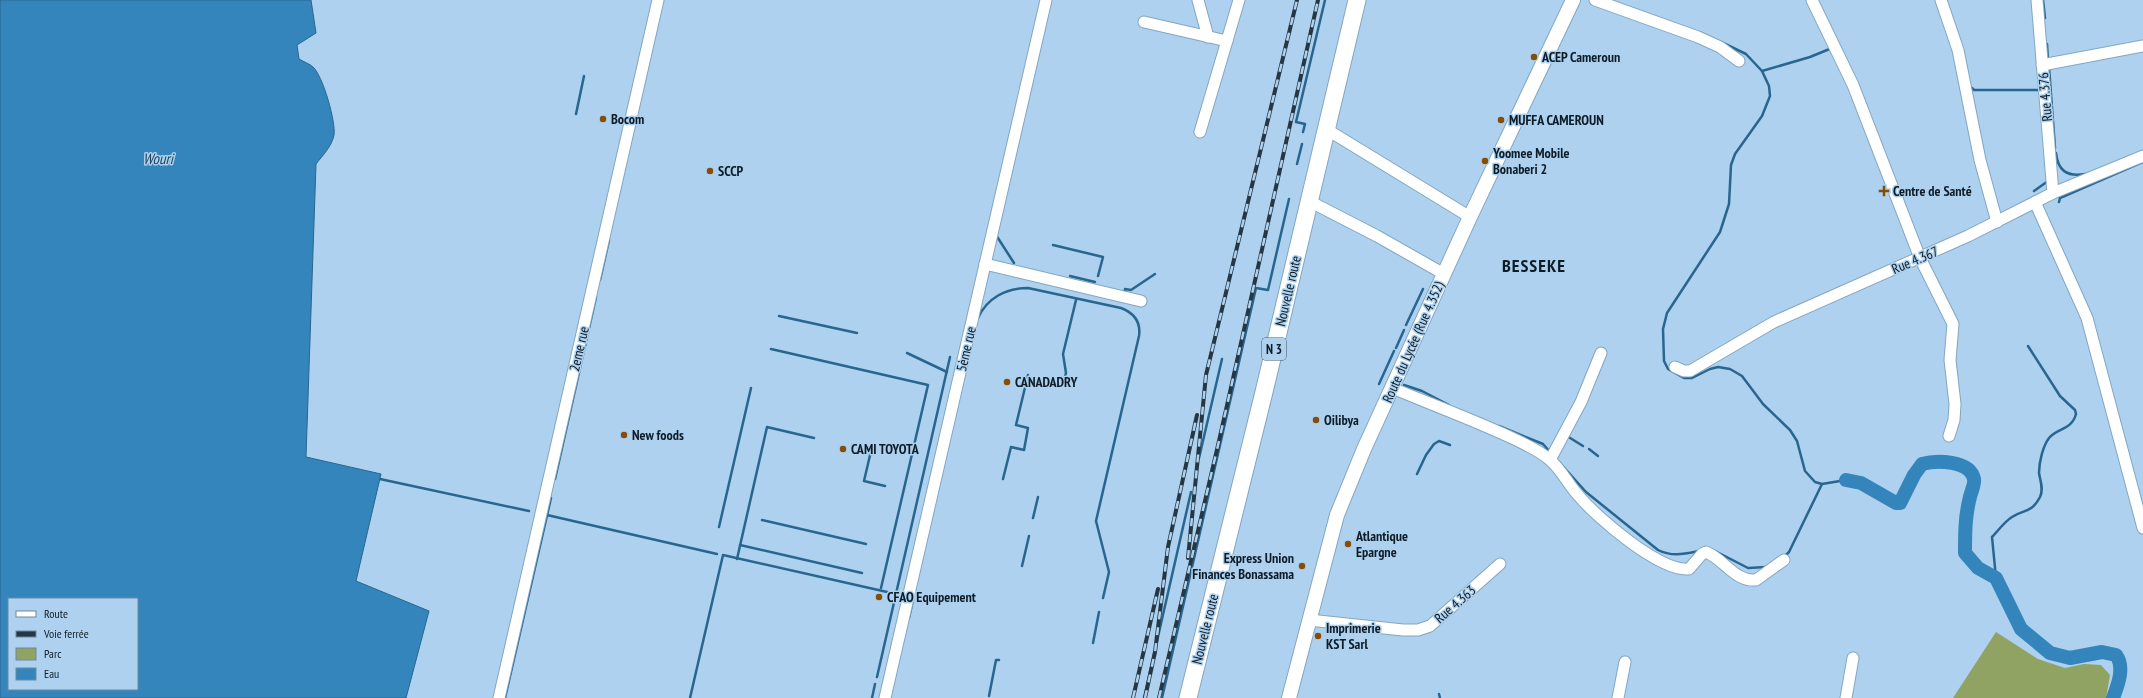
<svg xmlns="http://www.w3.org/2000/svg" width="2143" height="698" font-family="'PT Sans Narrow',sans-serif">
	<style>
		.green { fill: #91a362 }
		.water { fill: #3485bb; stroke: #29668f; fill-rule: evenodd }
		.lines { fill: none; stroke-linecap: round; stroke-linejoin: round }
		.stream { stroke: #29668f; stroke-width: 2.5 }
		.river { stroke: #3485bb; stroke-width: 14 }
		.minor-casing { stroke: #83a7c2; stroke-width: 13 }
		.major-casing { stroke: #83a7c2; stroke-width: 16 }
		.highway-casing { stroke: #83a7c2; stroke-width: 19 }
		.minor { stroke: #fff; stroke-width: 11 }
		.major { stroke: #fff; stroke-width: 14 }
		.highway { stroke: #fff; stroke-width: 17 }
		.rail-casing { stroke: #253744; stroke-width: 4 }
		.rail { stroke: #add1ee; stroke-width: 2.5; stroke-dasharray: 8; stroke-linecap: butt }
		.poi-dot { fill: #874c05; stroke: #add1ee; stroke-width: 1.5 }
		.labels { text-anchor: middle; stroke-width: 3; stroke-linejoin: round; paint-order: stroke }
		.shield { fill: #add1ee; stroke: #3e5263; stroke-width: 1 }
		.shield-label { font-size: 13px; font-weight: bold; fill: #0e1c27 }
		.poi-label { font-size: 14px; font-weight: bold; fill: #0e1c27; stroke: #add1ee; text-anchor: start }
		.street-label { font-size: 14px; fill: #0e1c27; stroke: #add1ee }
		.water-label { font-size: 15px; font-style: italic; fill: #1d3f57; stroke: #add1ee }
		.district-label { font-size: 18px; font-weight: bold; letter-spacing: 1px; fill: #0e1c27; stroke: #add1ee }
	</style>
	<rect width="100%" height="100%" fill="#add1ee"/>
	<polygon class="green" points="1996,632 2038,659 2065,668 2084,664 2101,665 2110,675 2106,698 1953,698"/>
	<path class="water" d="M0,0h311l5,33 -19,12 2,14c5,3 11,5 14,8 10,9 23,55 21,68 -2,11 -11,20 -18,29l-10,293 75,17 -25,107 73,30 -23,87h-406zM9,599h128v90h-128z"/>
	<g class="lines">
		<g class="stream">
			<polyline points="2043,0 2045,18"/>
			<polyline points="1721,42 1746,54 1762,71 1769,86 1770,96 1762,116 1735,154 1731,165 1729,204 1720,232 1667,313 1663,329 1664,361 1668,369 1684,378 1692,378 1710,369 1718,367 1730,369 1742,376 1763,404 1790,430 1797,441 1805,471 1815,482 1822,484 1846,480"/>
			<polyline points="2047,44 2048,61"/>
			<polyline points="2049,67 2055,148"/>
			<polyline points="1762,71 1810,57 1832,48"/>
			<polyline points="1972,88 1974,90 2038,90"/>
			<polyline points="576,114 584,76"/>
			<polyline points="1303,132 1305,124 1296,122 1325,0"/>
			<path d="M2056,153c2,18 11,24 29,21"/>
			<polyline points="1297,164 1302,144"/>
			<polyline points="2034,191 2048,181"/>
			<polyline points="2059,202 2060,198 2143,162"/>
			<polyline points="996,235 1014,263"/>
			<polyline points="1053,245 1103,257 1098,276"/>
			<polyline points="1070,276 1095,282"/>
			<polyline points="600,280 609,240"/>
			<polyline points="1125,291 1125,289 1131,290 1155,274"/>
			<polyline points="779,316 857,333"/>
			<path d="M978,318c9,-20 28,-30 50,-30l93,20c13,5 20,14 18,28l-43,185 13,51 -6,26"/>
			<polyline points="1406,325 1423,289"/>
			<polyline points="1396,348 1404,330"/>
			<polyline points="771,349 928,385 881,588"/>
			<polyline points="907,353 947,372"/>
			<polyline points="1063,383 1066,373 1063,354 1076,300"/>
			<polyline points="1379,384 1394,351"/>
			<polyline points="1404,385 1422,391 1449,405"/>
			<polyline points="1499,426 1543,444 1550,452"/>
			<polyline points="1567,436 1583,446"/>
			<polyline points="1589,449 1598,456"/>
			<polyline points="871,451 864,481 885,486"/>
			<polyline points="1199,458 1222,359"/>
			<path d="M1559,462l27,30 72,58c14,7 26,4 41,1"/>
			<polyline points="1417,474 1426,455 1434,444 1439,441 1450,445"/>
			<polyline points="380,479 529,511"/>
			<polyline points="555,479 596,297"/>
			<polyline points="1003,479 1011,447 1024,450 1028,428 1016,425 1028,375"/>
			<polyline points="547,515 717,554"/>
			<polyline points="1033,518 1038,497"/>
			<polyline points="762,520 866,544"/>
			<polyline points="719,527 751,388"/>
			<polyline points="740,545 862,573"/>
			<polyline points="1715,551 1748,568 1766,567"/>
			<polyline points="1784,557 1789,552 1822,484"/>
			<polyline points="737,559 767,427 814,438"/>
			<polyline points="1022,566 1029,536"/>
			<path d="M1996,578l-4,-41c6,-6 12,-15 20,-20 12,-8 19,-3 28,-20 4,-8 0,-17 -1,-24 0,-11 4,-27 10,-35 8,-10 23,-8 27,-24l-1,-4 -15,-14 -32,-50"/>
			<polyline points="909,618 913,600"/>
			<polyline points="1093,643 1099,612"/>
			<polyline points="877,677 950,357"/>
			<polyline points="1439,694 1440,698"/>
			<polyline points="989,696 996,660 999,660"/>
			<polyline points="505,698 551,498"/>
			<polyline points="690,698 723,555 896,594"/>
			<polyline points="872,698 875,684"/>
			<polyline points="1144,698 1191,492"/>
			<polyline points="1162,698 1256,288 1268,290 1289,199"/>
		</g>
		<path class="river" d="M1846,480l15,3 35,20h4l14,-28 8,-11c14,-4 48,-4 52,15 1,5 -3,13 -4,18 -5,19 -5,36 -5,56l13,15 18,10 25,51 29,24 20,5 32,-6 14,3c9,12 2,30 -3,43"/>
		<defs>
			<g id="minor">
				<polyline points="1198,0 1208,37"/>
				<polyline points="1595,0 1698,37 1720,47 1739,61"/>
				<polyline points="1812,0 1853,85 1920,258 1953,324 1950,360 1955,404 1954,420 1949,436"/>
				<polyline points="1941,0 1958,50 1980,160 1997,222"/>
				<polyline points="2037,0 2053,193"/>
				<polyline points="1144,22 1227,41"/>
				<polyline points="2042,65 2143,46"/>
				<polyline points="1326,129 1470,217"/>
				<polyline points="1200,132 1239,0"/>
				<polyline points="1309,201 1377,236 1444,274"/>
				<polyline points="2035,202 2087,318 2143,528"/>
				<polyline points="985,264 1141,301"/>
				<polyline points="1675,367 1684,371 1690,371 1774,322 1968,236 2053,193 2143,156"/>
				<path d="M1392,388c39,16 79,31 118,49 13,6 28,13 39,22 12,10 19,25 29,36 18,22 82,77 111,74l13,-15 4,-2c18,7 29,30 50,28l28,-20"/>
				<polyline points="1550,460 1581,402 1601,353"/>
				<polyline points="1309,620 1403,630 1418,630 1430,626 1500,564"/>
				<polyline points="499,698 658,0"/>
				<polyline points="885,698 1046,0"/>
				<polyline points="1618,698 1625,662"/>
				<polyline points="1846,698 1853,658"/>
			</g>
			<polyline id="major" points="1289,698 1337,515 1364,449 1470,217 1573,0"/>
			<polyline id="highway" points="1188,698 1264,392 1357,0"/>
		</defs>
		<use href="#minor" class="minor-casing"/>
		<use href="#major" class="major-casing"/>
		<use href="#highway" class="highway-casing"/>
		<use href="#minor" class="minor"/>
		<use href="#major" class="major"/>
		<use href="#highway" class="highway"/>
		<defs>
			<g id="rail">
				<polyline points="1188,558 1206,375 1297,0"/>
				<polyline points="1133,698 1158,589"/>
				<polyline points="1145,698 1155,652 1168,547 1197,415"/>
				<polyline points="1159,698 1219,441 1318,0"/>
			</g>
		</defs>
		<use href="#rail" class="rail-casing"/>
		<use href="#rail" class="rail"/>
	</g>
	<g class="poi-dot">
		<circle cx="1534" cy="57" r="4"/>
		<circle cx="603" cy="119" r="4"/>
		<circle cx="1501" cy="120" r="4"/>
		<circle cx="1485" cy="161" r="4"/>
		<circle cx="710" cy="171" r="4"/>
		<path d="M1882 185h4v4h4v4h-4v4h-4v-4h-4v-4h4z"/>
		<circle cx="1007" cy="382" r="4"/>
		<circle cx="1316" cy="420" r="4"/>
		<circle cx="624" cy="435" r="4"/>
		<circle cx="843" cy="449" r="4"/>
		<circle cx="1348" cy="544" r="4"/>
		<circle cx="1302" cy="566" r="4"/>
		<circle cx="879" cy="597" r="4"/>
		<circle cx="1318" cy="636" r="4"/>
	</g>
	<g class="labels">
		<rect class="shield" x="1262" y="338" width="24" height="22" rx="3"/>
		<g class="shield-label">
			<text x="1274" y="354">N 3</text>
		</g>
		<g class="poi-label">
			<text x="1542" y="62">ACEP Cameroun</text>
			<text x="611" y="124">Bocom</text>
			<text x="1509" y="125">MUFFA CAMEROUN</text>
			<text x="1493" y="158">Yoomee Mobile<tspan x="1493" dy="16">Bonaberi 2</tspan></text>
			<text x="718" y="176">SCCP</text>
			<text x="1893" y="196">Centre de Santé</text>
			<text x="1015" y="387">CANADADRY</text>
			<text x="1324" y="425">Oilibya</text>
			<text x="632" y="440">New foods</text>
			<text x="851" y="454">CAMI TOYOTA</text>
			<text x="1356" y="541">Atlantique<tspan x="1356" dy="16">Epargne</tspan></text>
			<text x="1294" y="563" text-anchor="end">Express Union<tspan x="1294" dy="16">Finances Bonassama</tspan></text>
			<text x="887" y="602">CFAO Equipement</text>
			<text x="1326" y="633">Imprimerie<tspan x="1326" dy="16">KST Sarl</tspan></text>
		</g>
		<g class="street-label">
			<text transform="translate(2045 97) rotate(-95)" y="5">Rue 4.376</text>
			<text transform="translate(1915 260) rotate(-23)" y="5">Rue 4.367</text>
			<text transform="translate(1288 291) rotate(-77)" y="5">Nouvelle route</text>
			<text transform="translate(1413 342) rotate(-66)" y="5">Route du Lycée (Rue 4.352)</text>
			<text transform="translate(579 349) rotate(-77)" y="5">2eme rue</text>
			<text transform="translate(966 349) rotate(-77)" y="5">5ème rue</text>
			<text transform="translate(1455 604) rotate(-41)" y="5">Rue 4.363</text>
			<text transform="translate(1205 629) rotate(-76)" y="5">Nouvelle route</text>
		</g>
		<g class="water-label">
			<text x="158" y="164">Wouri</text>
		</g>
		<g class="district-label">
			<text x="1534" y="272">BESSEKE</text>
		</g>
	</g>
	<rect x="8" y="598" width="130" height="92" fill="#add1ee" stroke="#6d899e"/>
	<rect x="16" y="611" width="20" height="6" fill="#ffffff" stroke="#6d899e"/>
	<text x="44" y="618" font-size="12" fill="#0e1c27">Route</text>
	<rect x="16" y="631" width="20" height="6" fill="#253744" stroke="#6d899e"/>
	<text x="44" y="638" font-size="12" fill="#0e1c27">Voie ferrée</text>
	<rect x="16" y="648" width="20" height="12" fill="#91a362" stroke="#6d899e"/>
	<text x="44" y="658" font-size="12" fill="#0e1c27">Parc</text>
	<rect x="16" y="668" width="20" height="12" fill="#3485bb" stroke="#6d899e"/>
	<text x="44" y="678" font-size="12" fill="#0e1c27">Eau</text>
</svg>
